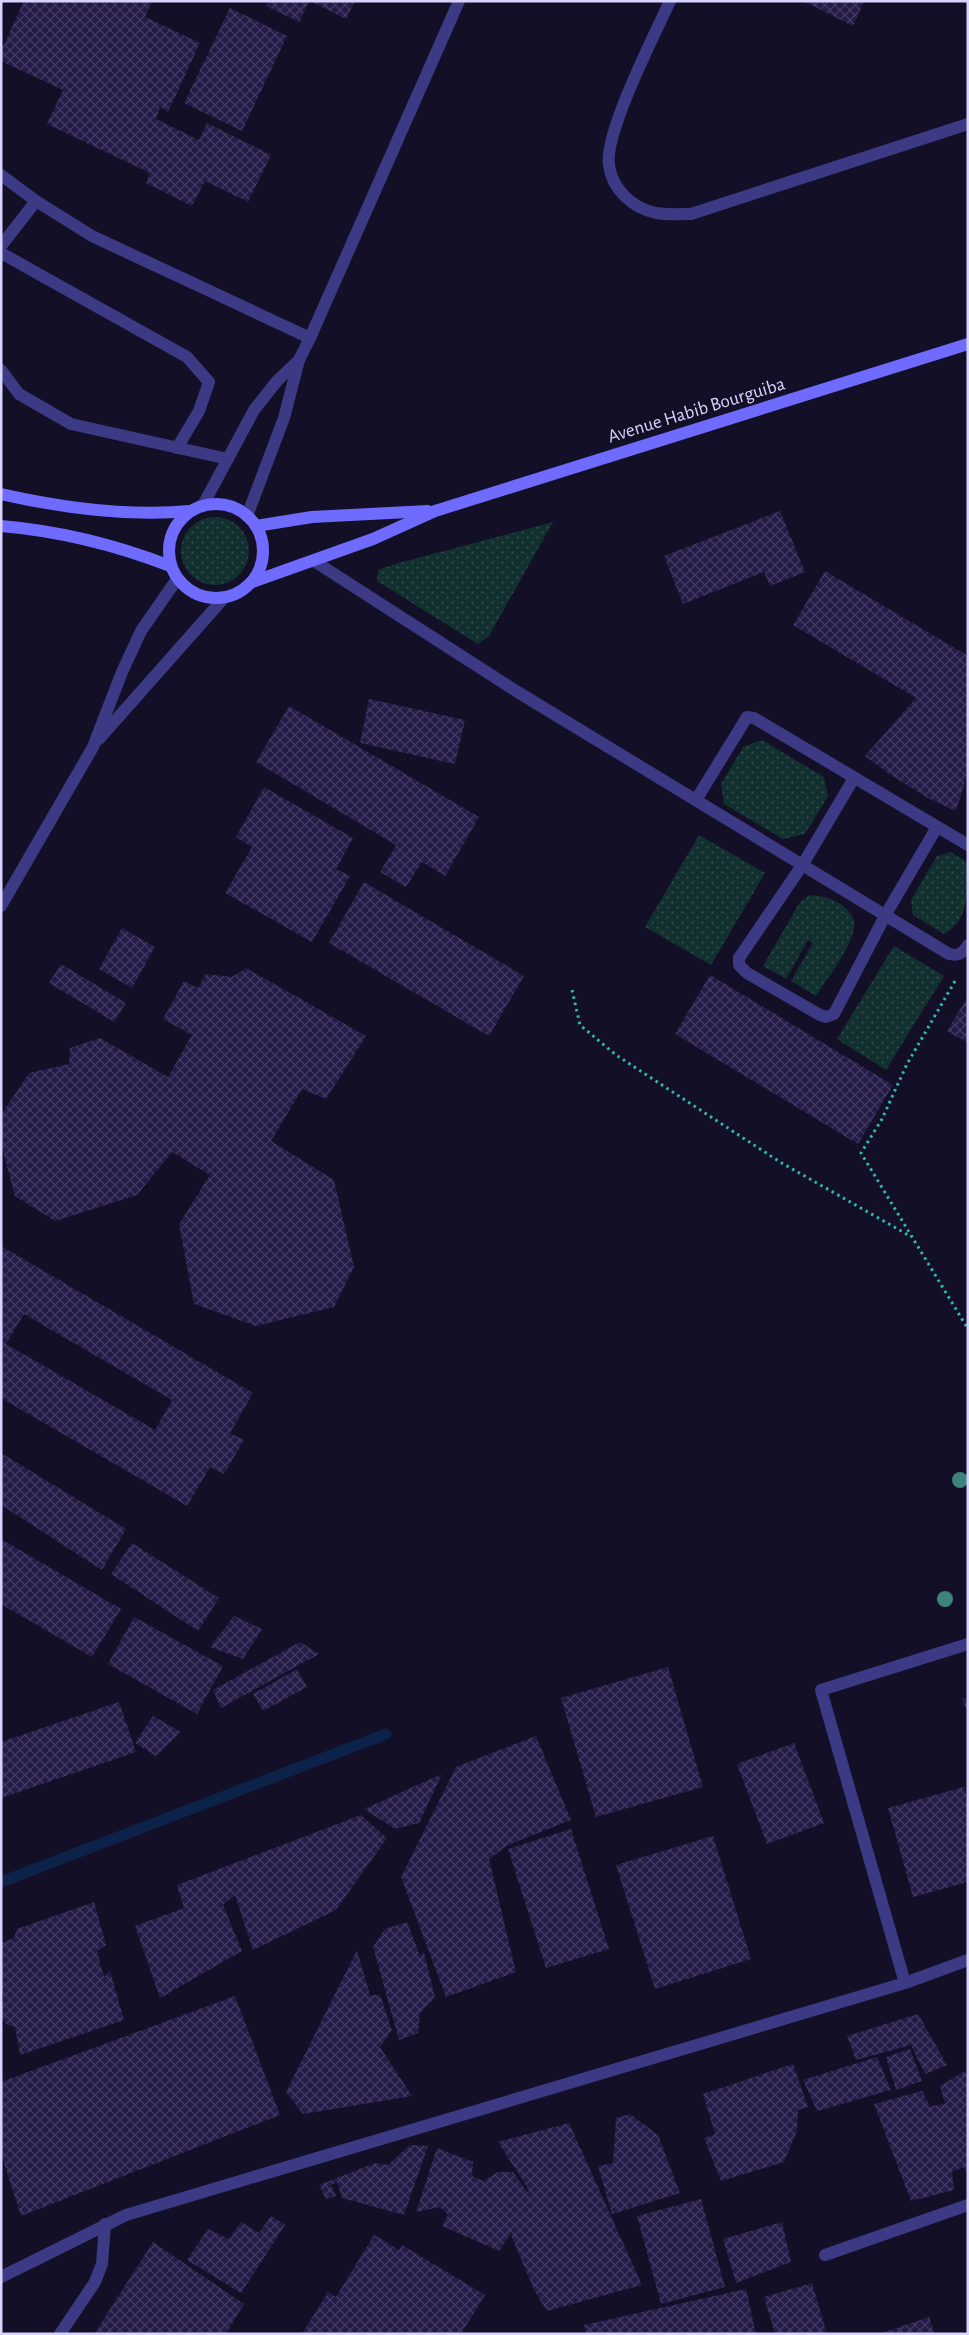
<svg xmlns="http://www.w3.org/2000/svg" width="969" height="2335" font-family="'Alegreya Sans',sans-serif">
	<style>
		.grass { fill: url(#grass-dots) }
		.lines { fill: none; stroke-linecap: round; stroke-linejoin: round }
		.stream { stroke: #0c2248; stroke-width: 11 }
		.building { fill: url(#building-cross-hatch); fill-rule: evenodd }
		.path { stroke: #2fb8b0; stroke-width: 3; stroke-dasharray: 2.5 4; stroke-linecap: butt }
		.lane { stroke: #3d3a85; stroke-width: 12 }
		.street { stroke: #3d3a85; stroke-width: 12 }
		.secondary { stroke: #6f6bff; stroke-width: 12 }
		.tree { fill: #3d827b }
		.labels { text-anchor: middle; stroke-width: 4; stroke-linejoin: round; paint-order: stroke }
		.street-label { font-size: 19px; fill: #d9d4ff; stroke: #130f26 }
	</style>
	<defs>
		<pattern id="grass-dots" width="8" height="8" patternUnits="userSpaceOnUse" patternTransform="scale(1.25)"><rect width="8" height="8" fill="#12302f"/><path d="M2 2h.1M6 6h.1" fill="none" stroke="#344d4e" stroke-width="1.8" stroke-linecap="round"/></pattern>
		<pattern id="building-cross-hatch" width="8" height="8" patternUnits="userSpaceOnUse" patternTransform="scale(1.25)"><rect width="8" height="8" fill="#241b47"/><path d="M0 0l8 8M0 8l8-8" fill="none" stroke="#433b63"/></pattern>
	</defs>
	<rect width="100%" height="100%" fill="#130f26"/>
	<g class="grass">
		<circle cx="215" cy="551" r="34"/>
		<polygon points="553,522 489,636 478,644 377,581 378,570 395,564"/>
		<polygon points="762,740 824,777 828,796 805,834 783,839 724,804 721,784 743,747"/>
		<polygon points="699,835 765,873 711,965 645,927"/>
		<path d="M951,852l17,11c0,28 1,58 -24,71l-31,-19 -2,-15 26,-44z"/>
		<path d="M810,895c13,1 22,3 33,11 4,3 10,9 11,15 4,18 -28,59 -38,75l-25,-15 22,-38 -5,-3 -22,39 -23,-13 37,-64z"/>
		<polygon points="894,946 944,976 886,1070 837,1039"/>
	</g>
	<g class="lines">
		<polyline class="stream" points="1,1882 386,1734"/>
	</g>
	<g class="building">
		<polygon points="24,1 152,1 145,17 200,43 168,112 160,107 156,119 199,140 207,123 271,155 248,202 205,181 192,206 146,183 150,173 47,124 63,90 1,61 1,51"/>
		<polygon points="269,1 309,1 299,22 266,6"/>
		<polygon points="310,1 355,1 346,19"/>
		<polygon points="803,1 864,1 853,26"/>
		<polygon points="230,8 287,36 242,131 184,103"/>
		<polygon points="780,511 805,572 770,586 764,572 683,604 664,556"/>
		<polygon points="825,571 968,656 968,772 956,811 928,798 889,774 865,756 916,698 793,625"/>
		<polygon points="369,699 465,720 455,764 360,743"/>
		<polygon points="289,706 479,817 445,876 422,862 406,887 380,872 396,845 256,762"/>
		<polygon points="264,787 353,838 336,869 350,876 312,942 225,893 252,847 236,837"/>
		<polygon points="364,882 524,976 489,1036 329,943"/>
		<polygon points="122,928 155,947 132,988 99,969"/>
		<polygon points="61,964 126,1003 114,1022 49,983"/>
		<polygon points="246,968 366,1036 326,1099 302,1089 271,1141 334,1180 354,1267 334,1307 256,1326 194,1304 179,1224 210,1175 172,1152 137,1195 55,1221 15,1196 1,1144 1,1115 29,1073 69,1064 70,1048 100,1038 168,1077 192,1035 163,1019 184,981 198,988 206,974 232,977"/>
		<polygon points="710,975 893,1085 858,1144 675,1034"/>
		<polygon points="968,996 968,1043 947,1031"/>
		<path d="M1,1246l252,147 -23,40 14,7 -20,34 -14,-7 -23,39 -186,-108zM24,1314l148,86 -17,30 -149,-86z"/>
		<polygon points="1,1453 126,1529 102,1570 1,1505"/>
		<polygon points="1,1539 121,1609 92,1657 1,1604"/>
		<polygon points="132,1543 219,1598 198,1631 111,1574"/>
		<polygon points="234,1616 262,1629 243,1659 210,1647"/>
		<polygon points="134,1617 223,1666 197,1714 108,1664"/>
		<polygon points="300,1642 319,1654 221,1708 213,1690"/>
		<polygon points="668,1667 703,1787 596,1817 561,1698"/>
		<polygon points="297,1669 307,1687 263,1711 253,1694"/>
		<polygon points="968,1697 968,1713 962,1699"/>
		<polygon points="119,1702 136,1752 1,1798 1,1742"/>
		<polygon points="153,1716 181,1732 156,1756 135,1743"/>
		<polygon points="536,1736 571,1820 508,1845 489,1859 516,1972 446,1997 401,1877 456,1767"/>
		<polygon points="794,1743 824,1823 767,1844 737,1764"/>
		<polygon points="442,1774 419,1823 395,1829 364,1809"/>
		<polygon points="964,1787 968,1802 968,1882 913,1897 888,1808"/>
		<polygon points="361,1815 387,1838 336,1910 253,1950 235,1895 223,1905 242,1951 160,1998 135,1926 184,1908 177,1885"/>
		<polygon points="571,1829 609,1949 546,1968 508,1849"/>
		<polygon points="713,1836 751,1959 655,1989 616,1865"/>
		<polygon points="94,1902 106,1945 97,1951 104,1977 110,1971 124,2020 20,2055 15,2027 7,2025 1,2018 1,2003 4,2000 1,1990 1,1943 14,1938 17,1929"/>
		<polygon points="407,1922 420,1956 424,1953 435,1997 420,2013 418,2033 399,2040 373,1947 385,1929"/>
		<polygon points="357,1950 370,1995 380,1995 392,2030 380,2047 412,2096 303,2114 286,2092"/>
		<polygon points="235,1996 280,2115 21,2216 1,2154 1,2082"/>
		<polygon points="918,2014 947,2065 925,2074 911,2045 856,2060 847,2036"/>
		<polygon points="910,2049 922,2081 896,2090 886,2057"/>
		<polygon points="877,2057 891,2090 817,2111 803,2080"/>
		<polygon points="793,2064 808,2107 798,2110 797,2131 784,2162 721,2181 704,2138 715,2134 703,2094"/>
		<polygon points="965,2071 968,2077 968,2174 963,2167 952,2172 954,2190 911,2201 874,2104 922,2091 930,2106 945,2104 940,2086"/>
		<polygon points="630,2114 658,2135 680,2193 612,2214 598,2166 613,2163 616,2118"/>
		<polygon points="569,2123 642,2285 547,2311 534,2290 511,2235 514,2229 499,2251 442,2226 448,2215 440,2207 416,2212 437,2148 473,2162 472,2176 483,2181 498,2172 513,2172 528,2193 529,2190 498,2142"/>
		<polygon points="410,2145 428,2146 404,2215 342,2198 337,2182 331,2185 336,2196 326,2199 319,2185 375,2163 388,2165"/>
		<polygon points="701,2199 725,2287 661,2304 637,2216"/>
		<polygon points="271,2216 285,2225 241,2293 187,2260 208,2229 229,2239 241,2222 259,2233"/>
		<polygon points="782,2222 791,2262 736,2283 723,2239"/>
		<polygon points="374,2235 399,2250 402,2245 485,2295 461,2334 302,2334 328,2292 336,2297"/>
		<polygon points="153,2242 244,2304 226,2334 94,2334"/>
		<polygon points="812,2283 827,2334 775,2334 764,2297"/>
		<polygon points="746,2289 756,2334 586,2334 584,2325"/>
		<polygon points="929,2317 935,2334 882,2334 882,2333"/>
	</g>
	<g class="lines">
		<g class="path">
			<polyline points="955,981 907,1064 882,1119 861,1153 968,1329"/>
			<polyline points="572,990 580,1025 616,1055 780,1162 910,1236"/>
		</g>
		<g class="lane">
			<path d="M670,1c-15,33 -66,132 -61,164 3,24 23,43 47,48 11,2 24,1 35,1l277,-90"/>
			<polyline points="1,246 36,201"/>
			<polyline points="1,253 187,357 209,382 199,411 177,448"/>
			<polyline points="1,370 19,394 71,424 228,459"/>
			<path d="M314,561l202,130 433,263c9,2 14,0 19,-9"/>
			<polyline points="854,778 803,864 739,958 739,965 747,973 820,1015 826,1017 834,1014 886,914 937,827"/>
			<polyline points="696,800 747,717 754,718 968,845"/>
			<polyline points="825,2255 968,2205"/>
			<polyline points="60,2334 95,2282 102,2264 105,2224"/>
		</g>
		<g class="street">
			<polyline points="1,175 36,201 92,236 310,338"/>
			<polyline points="203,505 254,410 277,381 299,360"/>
			<polyline points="247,516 284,418 299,360 310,338 459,1"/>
			<polyline points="99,739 223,599"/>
			<polyline points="1,906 93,747 122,672 141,631 177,579"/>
			<polyline points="905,1983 821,1690 968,1644"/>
			<polyline points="1,2277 126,2215 905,1983 968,1960"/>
		</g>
		<g class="secondary">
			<path d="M1,494c62,14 126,23 189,17"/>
			<circle cx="216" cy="551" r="47"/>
			<path d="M1,526c59,5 115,19 169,40"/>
			<polyline points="256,526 312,517 428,511"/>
			<polyline points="252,582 373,539 435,511 968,344"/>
		</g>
	</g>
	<g class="tree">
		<circle cx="960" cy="1480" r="8"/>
		<circle cx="945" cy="1599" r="8"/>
	</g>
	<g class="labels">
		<g class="street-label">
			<text transform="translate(696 409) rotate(-17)" y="7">Avenue Habib Bourguiba</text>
		</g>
	</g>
	<rect width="969" height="2335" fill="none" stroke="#d9d4ff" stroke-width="5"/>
</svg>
